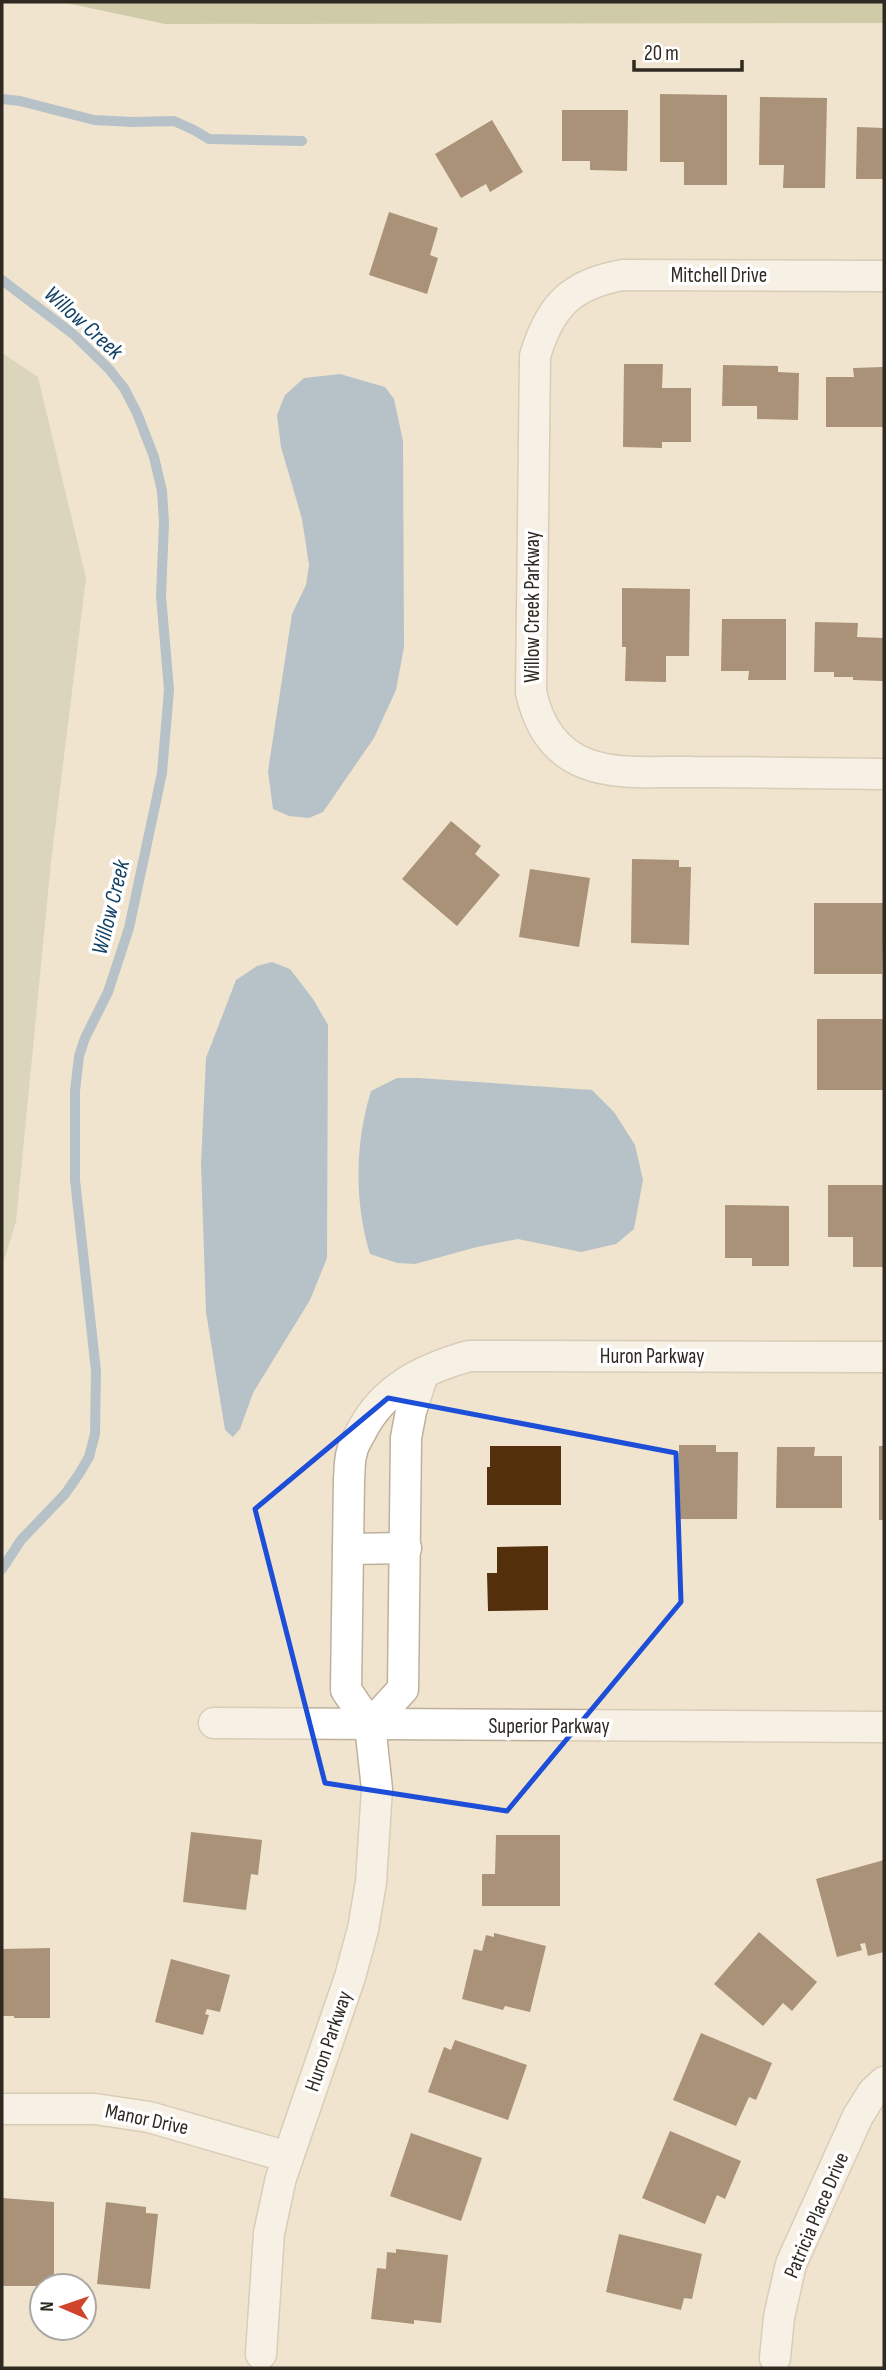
<svg xmlns="http://www.w3.org/2000/svg" width="886" height="2370" font-family="'Sofia Sans Condensed',sans-serif">
	<style>
		.green { fill: #c0c5a3 }
		.forest { fill: #a6ad7a }
		.water { fill: #7099bd }
		.lines { fill: none; stroke-linecap: round; stroke-linejoin: round }
		.stream { stroke: #7099bd; stroke-width: 10 }
		.building { fill: #532f0c }
		.minor-casing { stroke: #bdb19c; stroke-width: 33 }
		.minor { stroke: #fff; stroke-width: 30 }
		.marked { fill: none; stroke: #1d4ed8; stroke-width: 5; stroke-linejoin: round }
		.labels { text-anchor: middle; stroke-width: 7; stroke-linejoin: round; paint-order: stroke }
		.street-label { font-size: 21px; fill: #2e2921; stroke: #fff }
		.water-label { font-size: 23px; font-style: italic; fill: #124165; stroke: #fff }
	</style>
	<rect width="100%" height="100%" fill="#f0e4cf"/>
	<polygon class="green" points="2,353 38,377 86,578 51,862 16,1222 2,1267"/>
	<polygon class="forest" points="62,2 884,2 884,23 165,24"/>
	<g class="water">
		<polygon points="340,374 385,387 394,399 403,441 404,647 396,690 374,738 323,812 309,818 289,816 273,809 268,771 292,614 306,585 309,565 302,519 281,447 277,415 285,395 304,378"/>
		<polygon points="272,962 290,969 313,999 328,1025 327,1258 310,1300 253,1393 240,1429 233,1437 225,1430 206,1312 201,1164 206,1058 236,980 257,966"/>
		<path d="M397,1078h22l173,12 22,22 21,33 8,35 -9,49 -18,15 -35,8 -63,-13 -41,8 -62,17 -18,-1 -27,-9c-16,-52 -15,-111 1,-163z"/>
	</g>
	<g class="lines">
		<g class="stream">
			<polyline points="2,99 20,101 94,120 133,122 174,121 194,130 209,139 302,141"/>
			<polyline points="2,280 73,334 109,369 124,388 137,413 154,457 162,491 164,523 161,596 169,690 162,773 129,928 108,992 85,1038 79,1056 75,1091 75,1180 96,1371 95,1434 89,1457 79,1474 65,1494 21,1540 2,1569"/>
		</g>
	</g>
	<g class="building">
		<polygon points="660,94 727,95 727,185 684,185 684,162 660,162"/>
		<polygon points="760,97 827,98 825,188 783,188 784,165 759,165"/>
		<polygon points="562,110 628,110 627,171 590,170 590,161 562,161"/>
		<polygon points="492,120 523,172 490,192 486,184 461,198 435,154"/>
		<polygon points="857,127 884,128 884,179 856,179"/>
		<polygon points="389,212 438,228 430,255 438,258 427,294 369,275"/>
		<polygon points="624,364 663,364 662,388 691,388 691,442 662,442 662,448 623,447"/>
		<polygon points="723,365 778,366 778,372 799,373 798,420 757,419 757,406 722,406"/>
		<polygon points="884,367 884,427 826,427 826,377 854,377 853,368"/>
		<polygon points="622,588 690,589 689,656 666,656 666,682 625,681 626,647 622,647"/>
		<polygon points="722,619 786,619 786,680 748,680 749,671 721,671"/>
		<polygon points="815,622 858,623 857,637 884,638 884,681 853,680 853,677 834,677 834,672 814,672"/>
		<polygon points="451,821 481,846 475,854 500,875 457,926 402,879"/>
		<polygon points="632,859 679,860 679,867 691,867 689,945 631,943"/>
		<polygon points="530,869 590,878 579,947 519,937"/>
		<polygon points="814,903 884,903 882,974 814,974"/>
		<rect x="817" y="1019" width="67" height="71"/>
		<polygon points="828,1185 884,1185 884,1267 853,1267 853,1237 828,1237"/>
		<polygon points="725,1205 789,1206 789,1266 752,1266 752,1258 725,1258"/>
		<polygon points="679,1445 716,1445 716,1452 738,1452 737,1519 679,1519"/>
		<polygon points="490,1446 561,1446 561,1505 487,1505 487,1467 490,1467"/>
		<rect x="879" y="1446" width="5" height="74"/>
		<polygon points="777,1447 815,1447 814,1456 842,1456 842,1508 776,1508"/>
		<polygon points="548,1546 548,1610 488,1611 487,1573 497,1573 497,1547"/>
		<polygon points="191,1832 262,1840 258,1875 251,1874 246,1910 183,1902"/>
		<polygon points="496,1835 560,1835 560,1906 482,1906 482,1874 495,1874"/>
		<polygon points="884,1860 884,1952 868,1956 865,1943 860,1944 862,1950 837,1957 816,1879"/>
		<polygon points="759,1932 817,1982 792,2011 783,2003 763,2026 714,1984"/>
		<polygon points="494,1933 546,1946 530,2012 505,2006 503,2010 462,1999 474,1949 482,1951 486,1935 494,1937"/>
		<polygon points="50,1948 50,2018 14,2018 14,2016 2,2016 2,1949"/>
		<polygon points="171,1959 230,1975 220,2012 207,2009 205,2014 209,2015 203,2035 155,2022"/>
		<polygon points="701,2033 772,2063 756,2100 749,2097 736,2126 673,2100"/>
		<polygon points="455,2040 527,2065 508,2120 428,2092 444,2047 451,2050"/>
		<polygon points="670,2131 741,2161 725,2199 717,2195 705,2224 642,2198"/>
		<polygon points="411,2133 482,2158 461,2221 390,2196"/>
		<polygon points="2,2198 54,2202 54,2286 2,2286"/>
		<polygon points="106,2202 146,2207 146,2213 158,2214 150,2289 97,2284"/>
		<polygon points="619,2234 702,2254 692,2299 684,2298 681,2310 606,2292"/>
		<polygon points="396,2249 448,2255 441,2323 414,2320 414,2324 371,2319 377,2268 386,2269 387,2252 396,2253"/>
	</g>
	<g class="lines">
		<defs>
			<g id="minor">
				<path d="M884,276l-261,-1c-52,9 -73,31 -88,81l-4,336c7,32 23,60 56,72 32,12 72,7 106,8 64,0 127,1 191,2"/>
				<polyline points="348,1549 406,1548"/>
				<polyline points="214,1723 884,1727"/>
				<polyline points="370,1725 403,1689 406,1438 411,1411 423,1374"/>
				<polyline points="2,2109 95,2109 149,2117 288,2157"/>
				<path d="M261,2354l8,-121 12,-55 69,-201 13,-48 8,-47 6,-93 -7,-64 -24,-35 3,-211c1,-9 0,-19 3,-27 1,-7 6,-14 9,-20 22,-44 62,-63 108,-76l415,1"/>
				<polyline points="775,2358 779,2317 791,2264 858,2116 873,2092 884,2082"/>
			</g>
		</defs>
		<use href="#minor" class="minor-casing"/>
		<use href="#minor" class="minor"/>
	</g>
	<path d="M0 0H886V2370H0ZM388,1398l288,55 5,149 -174,209 -182,-28 -70,-274z" fill="#f0e4cf" fill-opacity=".55" fill-rule="evenodd"/>
	<path class="marked" d="M388,1398l288,55 5,149 -174,209 -182,-28 -70,-274z"/>
	<g class="labels">
		<g class="street-label">
			<text x="719" y="282">Mitchell Drive</text>
			<text transform="translate(532 607) rotate(-90)" y="7">Willow Creek Parkway</text>
			<text x="652" y="1363">Huron Parkway</text>
			<text x="549" y="1733">Superior Parkway</text>
			<text transform="translate(328 2041) rotate(-71)" y="7">Huron Parkway</text>
			<text transform="translate(147 2119) rotate(12)" y="7">Manor Drive</text>
			<text transform="translate(816 2215) rotate(-67)" y="7">Patricia Place Drive</text>
		</g>
		<g class="water-label">
			<text transform="translate(84 322) rotate(42)" y="8">Willow Creek</text>
			<text transform="translate(110 907) rotate(-76)" y="8">Willow Creek</text>
		</g>
	</g>
	<rect width="886" height="2370" fill="none" stroke="#2e2921" stroke-width="7"/>
	<g transform="translate(63 2307) rotate(272)"><circle r="33" fill="#ffffff" stroke="#aba9a6" stroke-width="2"/>
	<path d="M0-5L12 26L0 18L-12 26Z" fill="#d0442c"/>
	<text y="-10" font-size="19" font-weight="bold" text-anchor="middle" fill="#2e2921">N</text>
	</g>
	<path d="M634 60v10h108v-10" fill="none" stroke="#2e2921" stroke-width="3.5"/>
	<text x="644" y="60" font-size="21" fill="#2e2921" stroke="#ffffff" stroke-width="5" paint-order="stroke">20 m</text>
</svg>
